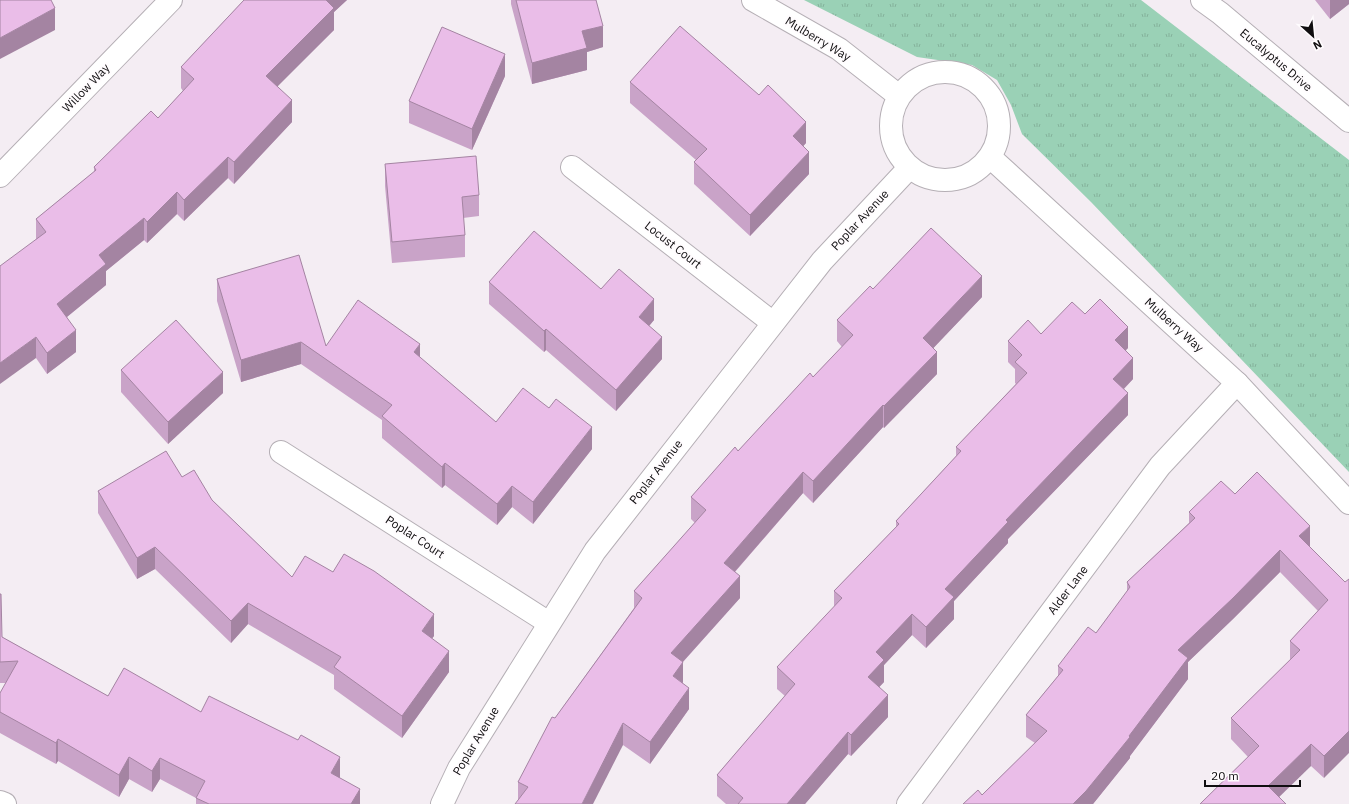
<svg xmlns="http://www.w3.org/2000/svg" width="1349" height="804" font-family="'IBM Plex Sans',sans-serif">
	<style>
		.park { fill: url(#park-tufts) }
		.lines { fill: none; stroke-linecap: round; stroke-linejoin: round }
		.minor-casing { stroke: #b5afb5; stroke-width: 24 }
		.minor { stroke: #fff; stroke-width: 22 }
		.wall { fill: #c9a3c8 }
		.shaded-wall { fill: #a484a2 }
		.building { fill: #eabde8; stroke: #a484a2 }
		.labels { text-anchor: middle; stroke-width: 4; stroke-linejoin: round; paint-order: stroke }
		.street-label { font-size: 12px; fill: #100e10; stroke: #fffcfe }
	</style>
	<defs>
		<pattern id="park-tufts" width="24" height="20" patternUnits="userSpaceOnUse"><rect width="24" height="20" fill="#9ad1b6"/><path d="M3 7l-1-3M5 7V3M7 7l1-3M15 17l-1-3M17 17v-4M19 17l1-3" fill="none" stroke="#84b29b"/></pattern>
	</defs>
	<rect width="100%" height="100%" fill="#f4edf3"/>
	<polygon class="park" points="804,0 1141,0 1349,160 1349,472 1091,202 1022,134 1011,105 997,80 972,65 917,57"/>
	<g class="lines">
		<defs>
			<g id="minor">
				<polyline points="753,0 839,49 899,96"/>
				<polyline points="1202,0 1220,13 1349,121"/>
				<circle cx="945" cy="126" r="54"/>
				<polyline points="990,157 1237,383 1349,503"/>
				<polyline points="572,167 773,323"/>
				<polyline points="0,176 171,0"/>
				<polyline points="281,452 549,623"/>
				<polyline points="0,802 5,804"/>
				<polyline points="442,804 459,768 595,551 822,261 909,168"/>
				<polyline points="908,804 1160,466 1237,383"/>
			</g>
		</defs>
		<use href="#minor" class="minor-casing"/>
		<use href="#minor" class="minor"/>
	</g>
	<g class="wall">
		<polygon points="244,0 347,0 334,12 334,30 277,86 292,122 234,184 228,178 184,221 177,214 147,243 144,240 106,271 106,285 67,317 76,352 47,374 36,358 36,219 94,172 94,167 158,118 183,91 181,88 181,67"/>
		<polygon points="511,0 596,0 603,47 587,52 587,70 532,84 511,4"/>
		<polygon points="1315,0 1349,0 1349,4 1330,19"/>
		<polygon points="505,76 472,150 409,123 409,101"/>
		<polygon points="630,82 806,143 803,146 809,174 750,236 694,184 694,162 696,160 630,103"/>
		<polygon points="385,164 479,195 479,216 463,218 465,235 465,257 392,263 385,186"/>
		<polygon points="217,279 326,346 420,358 496,422 592,449 533,524 512,507 497,525 445,485 442,488 382,438 382,420 301,364 241,382 217,301"/>
		<polygon points="489,282 601,289 654,320 649,326 662,359 616,411 546,350 544,352 489,304"/>
		<polygon points="873,289 982,297 933,348 937,374 884,428 883,427 813,503 803,493 735,572 740,598 683,662 683,683 689,709 650,764 623,745 518,800 518,782 555,718 634,608 634,591 695,523 691,519 691,497 813,377 842,347 837,341 837,320"/>
		<polygon points="1085,314 1128,348 1126,350 1133,379 1124,389 1128,415 1008,539 1008,543 954,601 954,619 926,648 912,635 884,665 884,682 879,687 888,717 851,756 848,754 805,804 726,804 717,796 717,775 785,696 777,689 777,667 834,607 834,591 896,527 896,521 956,456 956,447 1016,384 1015,383 1015,369 1008,362 1008,341 1041,334"/>
		<polygon points="121,370 223,393 168,444 121,392"/>
		<polygon points="182,477 212,500 292,577 434,636 432,638 449,672 402,738 334,689 334,675 248,624 231,643 155,569 137,579 98,513 98,491"/>
		<polygon points="1235,494 1310,547 1345,582 1324,778 1311,766 1200,804 1248,757 1231,739 1231,718 1290,660 1290,641 1318,611 1280,572 1233,619 1188,662 1188,679 1130,756 1130,758 1093,804 963,804 982,795 1035,743 1026,737 1026,715 1058,676 1058,666 1096,633 1127,592 1127,582 1189,523 1189,512"/>
		<polygon points="0,594 2,637 108,696 201,712 340,778 360,804 196,804 196,798 160,779 152,792 129,779 119,797 58,761 56,764 0,733 0,693 6,683 0,683"/>
	</g>
	<g class="shaded-wall">
		<polygon points="325,0 347,0 334,12 334,30 266,98 266,76"/>
		<polygon points="1330,0 1349,0 1349,4 1330,19"/>
		<polygon points="55,8 55,30 0,59 0,38"/>
		<polygon points="603,26 603,47 587,52 587,70 532,84 532,63 582,31"/>
		<polygon points="505,54 505,76 472,150 472,129"/>
		<polygon points="292,100 292,122 234,184 234,162"/>
		<polygon points="806,122 806,143 793,158 793,136"/>
		<polygon points="809,152 809,174 750,236 750,215"/>
		<polygon points="228,157 228,178 184,221 184,200"/>
		<polygon points="177,192 177,214 147,243 147,222"/>
		<polygon points="144,218 144,240 106,271 106,285 57,325 57,304 99,255"/>
		<polygon points="982,276 982,297 923,359 923,338"/>
		<polygon points="654,299 654,320 639,338 639,317"/>
		<polygon points="1128,327 1128,348 1115,361 1115,340"/>
		<polygon points="546,329 546,350 544,352 544,331"/>
		<polygon points="76,330 76,352 47,374 47,353"/>
		<polygon points="36,337 36,358 0,384 0,363"/>
		<polygon points="662,337 662,359 616,411 616,390"/>
		<polygon points="301,342 301,364 241,382 241,360"/>
		<polygon points="420,344 420,365 414,352"/>
		<polygon points="937,352 937,374 884,428 884,406"/>
		<polygon points="1133,358 1133,379 1113,400 1113,379"/>
		<polygon points="223,372 223,393 168,444 168,422"/>
		<polygon points="1128,393 1128,415 1008,539 1008,543 954,601 954,619 926,648 926,627 945,589 1006,520"/>
		<polygon points="883,405 883,427 813,503 813,481"/>
		<polygon points="592,427 592,449 533,524 533,502"/>
		<polygon points="445,463 445,485 442,488 442,467"/>
		<polygon points="803,472 803,493 724,584 724,563"/>
		<polygon points="512,486 512,507 497,525 497,504"/>
		<polygon points="1310,526 1310,547 1299,536"/>
		<polygon points="155,547 155,569 137,579 137,558"/>
		<polygon points="1280,550 1280,572 1233,619 1188,662 1188,679 1130,756 1130,758 1093,804 1073,804 1129,736 1178,650"/>
		<polygon points="740,576 740,598 671,675 671,653"/>
		<polygon points="248,603 248,624 231,643 231,621"/>
		<polygon points="434,614 434,636 422,652 422,631"/>
		<polygon points="912,614 912,635 884,665 884,682 868,699 868,677 876,652"/>
		<polygon points="449,651 449,672 402,738 402,716"/>
		<polygon points="683,662 683,683 673,676"/>
		<polygon points="689,688 689,709 650,764 650,742"/>
		<polygon points="888,695 888,717 851,756 851,735"/>
		<polygon points="623,723 623,745 593,804 582,804"/>
		<polygon points="1349,731 1349,753 1324,778 1324,756"/>
		<polygon points="848,732 848,754 805,804 787,804"/>
		<polygon points="58,739 58,761 56,764 56,743"/>
		<polygon points="1311,744 1311,766 1272,804 1268,786"/>
		<polygon points="129,757 129,779 119,797 119,775"/>
		<polygon points="340,757 340,779 331,773"/>
		<polygon points="160,758 160,779 152,792 152,771"/>
		<polygon points="360,789 360,804 351,804"/>
	</g>
	<g class="building">
		<polygon points="0,0 51,0 55,8 0,38"/>
		<polygon points="244,0 326,0 334,8 266,76 292,100 234,162 228,157 184,200 177,192 147,222 144,218 99,255 106,264 57,304 76,330 47,353 36,337 0,363 0,266 46,232 36,219 96,170 94,167 151,111 158,118 194,79 181,67"/>
		<polygon points="516,0 596,0 603,26 582,31 587,48 532,63"/>
		<polygon points="680,26 759,95 768,85 806,122 793,136 809,152 750,215 694,162 707,149 630,82"/>
		<polygon points="442,27 505,54 472,129 409,101"/>
		<polygon points="476,156 479,195 462,197 465,235 392,242 385,164"/>
		<polygon points="931,228 982,276 923,338 937,352 884,406 883,405 813,481 803,472 724,563 740,576 671,653 683,662 673,676 689,688 650,742 623,723 582,804 515,804 528,787 518,782 552,717 555,718 642,598 634,591 706,510 691,497 735,447 738,451 810,373 813,377 853,335 837,320 870,286 873,289"/>
		<polygon points="534,231 601,289 619,269 654,299 639,317 662,337 616,390 546,329 544,331 489,282"/>
		<polygon points="299,255 326,346 358,300 420,344 414,352 496,422 523,388 549,408 556,399 592,427 533,502 512,486 497,504 445,463 442,467 382,416 392,405 301,342 241,360 217,279"/>
		<polygon points="1100,299 1128,327 1115,340 1133,358 1113,379 1128,393 1006,520 1008,522 945,589 954,597 926,627 912,614 876,652 884,660 868,677 888,695 851,735 848,732 787,804 738,804 743,798 717,775 795,684 777,667 842,598 834,591 899,524 896,521 961,451 956,447 1027,373 1015,362 1022,355 1008,341 1028,320 1041,334 1072,302 1085,314"/>
		<polygon points="176,320 223,372 168,422 121,370"/>
		<polygon points="166,451 182,477 194,470 212,500 292,577 305,556 333,572 344,554 374,571 434,614 422,631 449,651 402,716 334,667 341,657 248,603 231,621 155,547 137,558 98,491"/>
		<polygon points="1257,472 1310,526 1299,536 1345,582 1349,579 1349,731 1324,756 1311,744 1268,786 1286,804 1200,804 1259,746 1231,718 1300,650 1290,641 1328,600 1280,550 1233,598 1178,650 1188,658 1129,736 1130,737 1086,791 1073,804 963,804 978,790 982,795 1047,731 1026,715 1063,670 1058,666 1088,627 1096,633 1130,587 1127,582 1195,518 1189,512 1221,481 1235,494"/>
		<polygon points="0,594 1,594 2,637 108,696 124,668 201,712 209,696 298,740 301,735 340,757 331,773 360,789 351,804 209,804 196,798 205,781 160,758 152,771 129,757 119,775 58,739 56,743 0,712 0,693 18,661 0,662"/>
	</g>
	<g class="labels">
		<g class="street-label">
			<text transform="translate(818 39) rotate(31)" y="4">Mulberry Way</text>
			<text transform="translate(1276 60) rotate(40)" y="4">Eucalyptus Drive</text>
			<text transform="translate(86 88) rotate(-46)" y="4">Willow Way</text>
			<text transform="translate(860 220) rotate(-47)" y="4">Poplar Avenue</text>
			<text transform="translate(673 245) rotate(38)" y="4">Locust Court</text>
			<text transform="translate(1174 325) rotate(42)" y="4">Mulberry Way</text>
			<text transform="translate(656 472) rotate(-52)" y="4">Poplar Avenue</text>
			<text transform="translate(415 537) rotate(33)" y="4">Poplar Court</text>
			<text transform="translate(1068 590) rotate(-53)" y="4">Alder Lane</text>
			<text transform="translate(476 741) rotate(-59)" y="4">Poplar Avenue</text>
		</g>
	</g>
	<g transform="translate(1313 36) rotate(153)" stroke="#fffcfe" stroke-width="3" paint-order="stroke">
	<path d="M0-3L7 15L0 10L-7 15Z" fill="#100e10"/>
	<text y="-6" font-size="11" font-weight="bold" text-anchor="middle" fill="#100e10">N</text>
	</g>
	<path d="M1205 780v6h95v-6" fill="none" stroke="#100e10" stroke-width="2"/>
	<text x="1211" y="780" font-size="12" fill="#100e10" stroke="#fffcfe" stroke-width="3" paint-order="stroke">20 m</text>
</svg>
